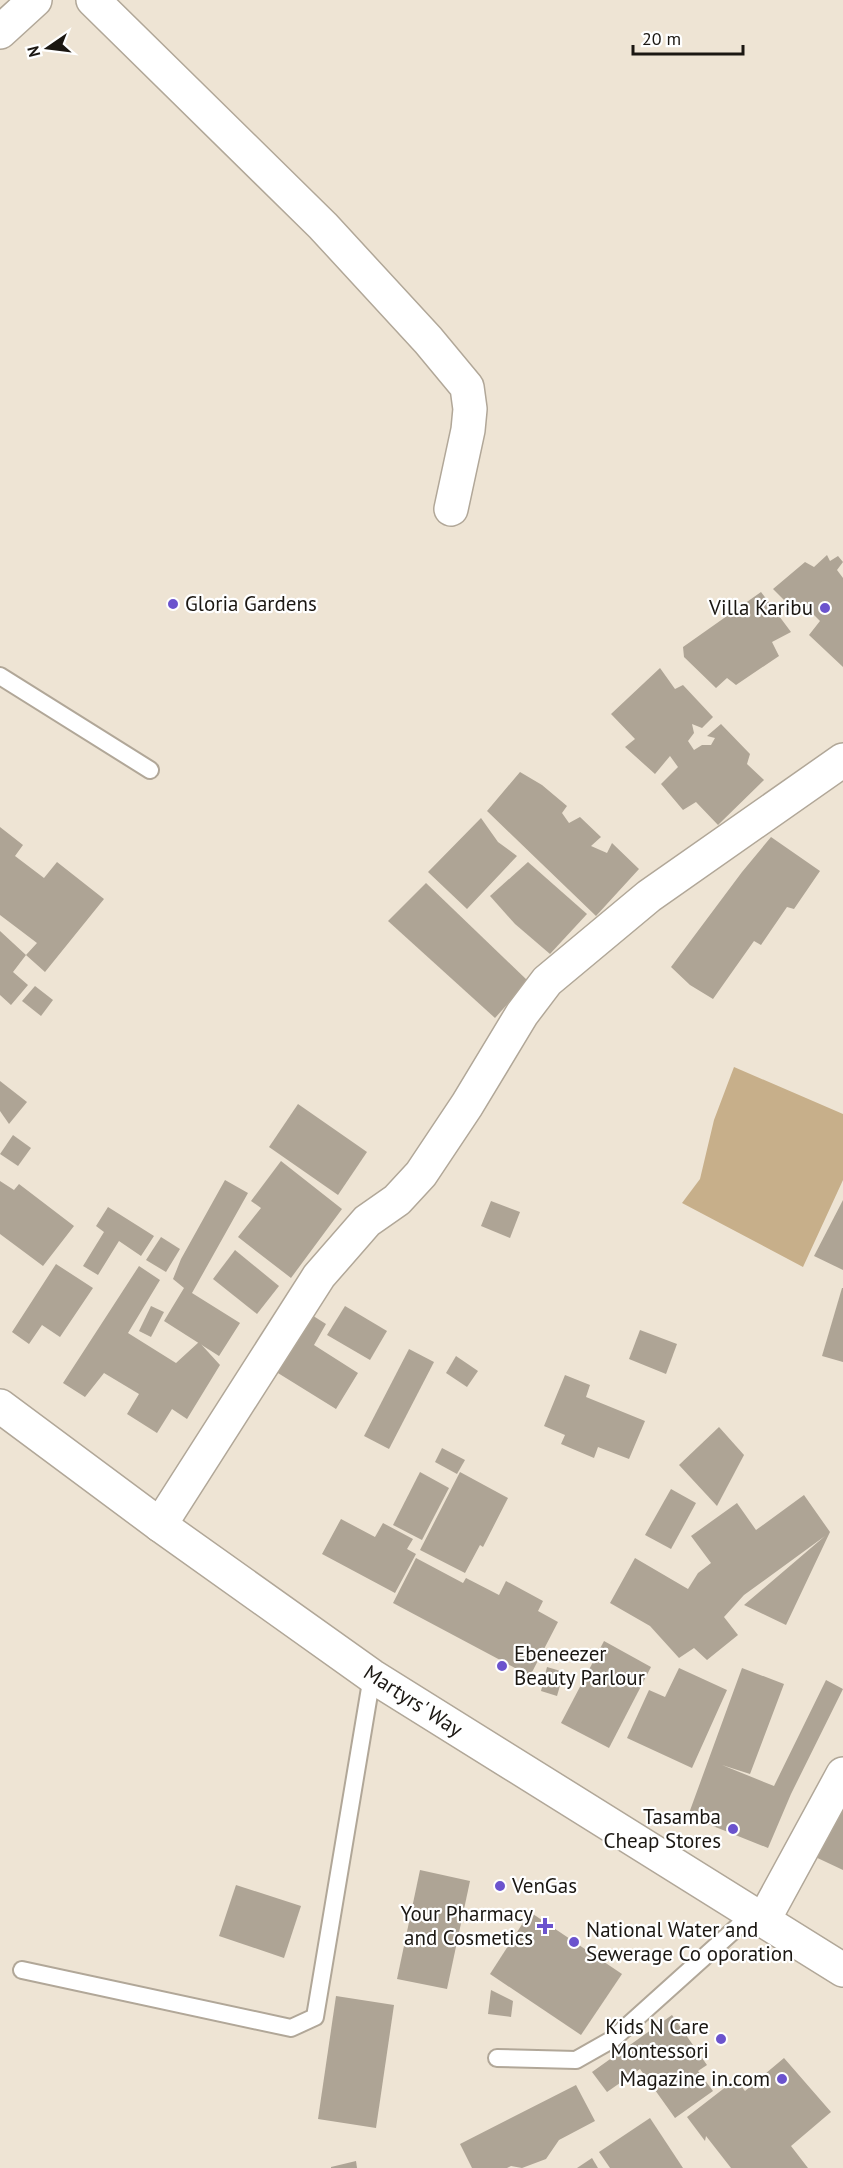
<svg xmlns="http://www.w3.org/2000/svg" width="843" height="2168" font-family="'PT Sans',sans-serif">
	<style>
		.green { fill: #c7af8a }
		.building { fill: #aea495 }
		.lines { fill: none; stroke-linecap: round; stroke-linejoin: round }
		.service-casing { stroke: #b1a798; stroke-width: 20 }
		.minor-casing { stroke: #b1a798; stroke-width: 36 }
		.secondary-casing { stroke: #b1a798; stroke-width: 36 }
		.service { stroke: #fff; stroke-width: 16 }
		.minor { stroke: #fff; stroke-width: 33 }
		.secondary { stroke: #fff; stroke-width: 33 }
		.poi-dot { fill: #6b53cd; stroke: #fff; stroke-width: 2 }
		.labels { text-anchor: middle; stroke-width: 4.5; stroke-linejoin: round; paint-order: stroke }
		.poi-label { font-size: 21px; fill: #1b1712; stroke: #fff; text-anchor: end }
		.street-label { font-size: 21px; fill: #1b1712; stroke: #fff }
	</style>
	<rect width="100%" height="100%" fill="#eee4d4"/>
	<polygon class="green" points="734,1067 843,1114 843,1180 803,1267 682,1203 700,1179 714,1120"/>
	<g class="building">
		<polygon points="827,555 830,561 838,556 843,562 837,570 843,578 843,667 809,635 820,621 803,604 796,612 773,589 805,562 814,567"/>
		<polygon points="761,592 791,632 772,642 779,656 736,685 727,678 716,688 684,657 683,647"/>
		<polygon points="660,668 675,689 683,685 713,717 702,728 692,724 694,733 688,741 694,750 702,745 711,745 715,738 707,736 721,724 750,754 747,764 764,780 718,825 696,802 683,810 661,784 678,767 670,756 655,774 625,747 635,739 611,714"/>
		<polygon points="520,772 542,785 567,806 562,813 569,823 580,817 601,837 591,846 607,853 612,843 639,869 596,916 487,811"/>
		<polygon points="481,818 498,842 517,856 467,909 428,872"/>
		<polygon points="0,827 23,845 15,856 44,878 57,862 104,899 45,972 26,955 13,972 28,985 11,1005 0,995 0,931 26,955 37,943 0,915"/>
		<polygon points="771,837 820,871 794,909 787,907 761,945 754,941 713,999 690,985 671,967 742,872"/>
		<polygon points="528,862 587,914 550,954 515,924 490,896"/>
		<polygon points="426,883 528,981 495,1018 388,921"/>
		<polygon points="35,986 53,1000 41,1016 22,1001"/>
		<polygon points="0,1081 27,1102 9,1124 0,1111"/>
		<polygon points="298,1104 367,1152 338,1195 269,1147"/>
		<polygon points="13,1135 31,1148 18,1166 0,1154"/>
		<polygon points="281,1161 342,1209 291,1278 238,1237 261,1208 251,1201"/>
		<polygon points="225,1180 248,1193 192,1293 240,1323 219,1356 164,1321 184,1288 173,1279 181,1259"/>
		<polygon points="0,1181 14,1190 19,1184 74,1226 43,1266 0,1234"/>
		<polygon points="843,1200 843,1270 814,1256"/>
		<polygon points="491,1201 520,1212 510,1238 481,1226"/>
		<polygon points="108,1207 154,1236 141,1256 119,1241 98,1275 83,1266 104,1232 96,1226"/>
		<polygon points="161,1237 180,1249 166,1272 146,1260"/>
		<polygon points="235,1250 279,1286 257,1314 213,1279"/>
		<polygon points="56,1264 93,1288 60,1337 42,1325 29,1344 12,1332"/>
		<polygon points="139,1266 160,1280 128,1333 176,1363 199,1342 220,1365 187,1419 172,1409 157,1433 127,1414 139,1394 104,1373 85,1397 63,1383"/>
		<polygon points="842,1288 843,1288 843,1362 822,1356"/>
		<polygon points="151,1306 164,1312 151,1337 139,1331"/>
		<polygon points="345,1306 387,1331 370,1360 327,1335"/>
		<polygon points="299,1307 326,1324 314,1345 358,1373 336,1409 265,1365"/>
		<polygon points="640,1330 677,1344 666,1374 629,1359"/>
		<polygon points="409,1349 434,1362 389,1449 364,1436"/>
		<polygon points="456,1356 478,1371 467,1387 446,1373"/>
		<polygon points="565,1375 590,1385 586,1397 645,1421 629,1459 598,1447 594,1458 561,1444 565,1435 544,1426"/>
		<polygon points="719,1427 744,1455 717,1506 679,1465"/>
		<polygon points="442,1448 465,1460 457,1474 435,1462"/>
		<polygon points="420,1472 449,1488 422,1540 393,1525"/>
		<polygon points="460,1472 508,1498 483,1547 480,1545 465,1573 420,1550"/>
		<polygon points="671,1489 696,1503 671,1549 645,1535"/>
		<polygon points="804,1495 830,1532 786,1625 744,1605 825,1536 744,1595 724,1617 738,1635 707,1660 694,1648 679,1658 650,1626 610,1603 635,1558 688,1589 698,1573 711,1563 691,1536 737,1503 756,1530"/>
		<polygon points="341,1519 375,1537 383,1523 413,1539 407,1549 416,1554 395,1593 322,1554"/>
		<polygon points="416,1558 463,1583 466,1578 499,1595 506,1581 543,1601 538,1611 558,1622 530,1676 393,1603"/>
		<polygon points="604,1641 651,1667 609,1748 561,1723"/>
		<polygon points="547,1667 564,1672 557,1696 541,1691"/>
		<polygon points="679,1668 727,1690 692,1768 627,1738 649,1690 665,1697"/>
		<polygon points="742,1668 784,1684 750,1774 722,1765 774,1786 826,1680 843,1689 791,1794 768,1848 688,1816"/>
		<polygon points="837,1807 843,1811 843,1870 809,1854"/>
		<polygon points="420,1870 470,1881 447,1989 397,1979"/>
		<polygon points="236,1885 301,1906 284,1958 219,1936"/>
		<polygon points="530,1912 622,1974 581,2035 490,1974"/>
		<polygon points="491,1990 513,2001 511,2017 488,2014"/>
		<polygon points="336,1996 394,2005 376,2128 318,2119"/>
		<polygon points="672,2015 707,2065 698,2071 713,2091 675,2118 640,2069 607,2092 592,2072"/>
		<polygon points="784,2058 831,2112 791,2146 808,2168 731,2168 706,2136 705,2141 687,2117 736,2079 745,2091"/>
		<polygon points="576,2085 595,2121 559,2140 546,2159 522,2168 511,2166 507,2168 472,2168 460,2144"/>
		<polygon points="650,2118 683,2168 610,2168 599,2152"/>
		<polygon points="592,2158 598,2168 577,2168"/>
		<polygon points="356,2161 357,2168 331,2168 331,2167"/>
	</g>
	<g class="lines">
		<defs>
			<g id="service">
				<polyline points="0,676 150,770"/>
				<polyline points="22,1970 291,2028 315,2017 372,1676"/>
				<polyline points="497,2058 576,2060 613,2039 752,1914"/>
			</g>
			<g id="minor">
				<polyline points="93,0 323,226 428,340 467,387 470,409 468,430 451,509"/>
				<polyline points="0,32 35,0"/>
				<polyline points="160,1525 319,1276 367,1221 397,1200 421,1174 467,1105 522,1014 547,981 649,896 843,760"/>
				<polyline points="763,1921 843,1774"/>
			</g>
			<polyline id="secondary" points="0,1406 160,1525 372,1676 843,1970"/>
		</defs>
		<use href="#service" class="service-casing"/>
		<use href="#minor" class="minor-casing"/>
		<use href="#secondary" class="secondary-casing"/>
		<use href="#service" class="service"/>
		<use href="#minor" class="minor"/>
		<use href="#secondary" class="secondary"/>
	</g>
	<g class="poi-dot">
		<circle cx="173" cy="604" r="6"/>
		<circle cx="825" cy="608" r="6"/>
		<circle cx="502" cy="1666" r="6"/>
		<circle cx="733" cy="1829" r="6"/>
		<circle cx="500" cy="1886" r="6"/>
		<path d="M542 1917h6v6h6v6h-6v6h-6v-6h-6v-6h6z"/>
		<circle cx="574" cy="1942" r="6"/>
		<circle cx="721" cy="2039" r="6"/>
		<circle cx="782" cy="2079" r="6"/>
	</g>
	<g class="labels">
		<g class="poi-label">
			<text x="185" y="611" text-anchor="start">Gloria Gardens</text>
			<text x="813" y="615">Villa Karibu</text>
			<text x="514" y="1661" text-anchor="start">Ebeneezer<tspan x="514" dy="24">Beauty Parlour</tspan></text>
			<text x="721" y="1824">Tasamba<tspan x="721" dy="24">Cheap Stores</tspan></text>
			<text x="512" y="1893" text-anchor="start">VenGas</text>
			<text x="533" y="1921">Your Pharmacy<tspan x="533" dy="24">and Cosmetics</tspan></text>
			<text x="586" y="1937" text-anchor="start">National Water and<tspan x="586" dy="24">Sewerage Co oporation</tspan></text>
			<text x="709" y="2034">Kids N Care<tspan x="709" dy="24">Montessori</tspan></text>
			<text x="770" y="2086">Magazine in.com</text>
		</g>
		<g class="street-label">
			<text transform="translate(413 1701) rotate(33)" y="7">Martyrs' Way</text>
		</g>
	</g>
	<g transform="translate(48 48) rotate(256)" stroke="#ffffff" stroke-width="4.5" paint-order="stroke">
	<path d="M0-4.5L10 22L0 15L-10 22Z" fill="#1b1712"/>
	<text y="-9" font-size="16" font-weight="bold" text-anchor="middle" fill="#1b1712">N</text>
	</g>
	<path d="M633 45v9h110v-9" fill="none" stroke="#1b1712" stroke-width="3"/>
	<text x="642" y="45" font-size="18" fill="#1b1712" stroke="#ffffff" stroke-width="4.5" paint-order="stroke">20 m</text>
</svg>
